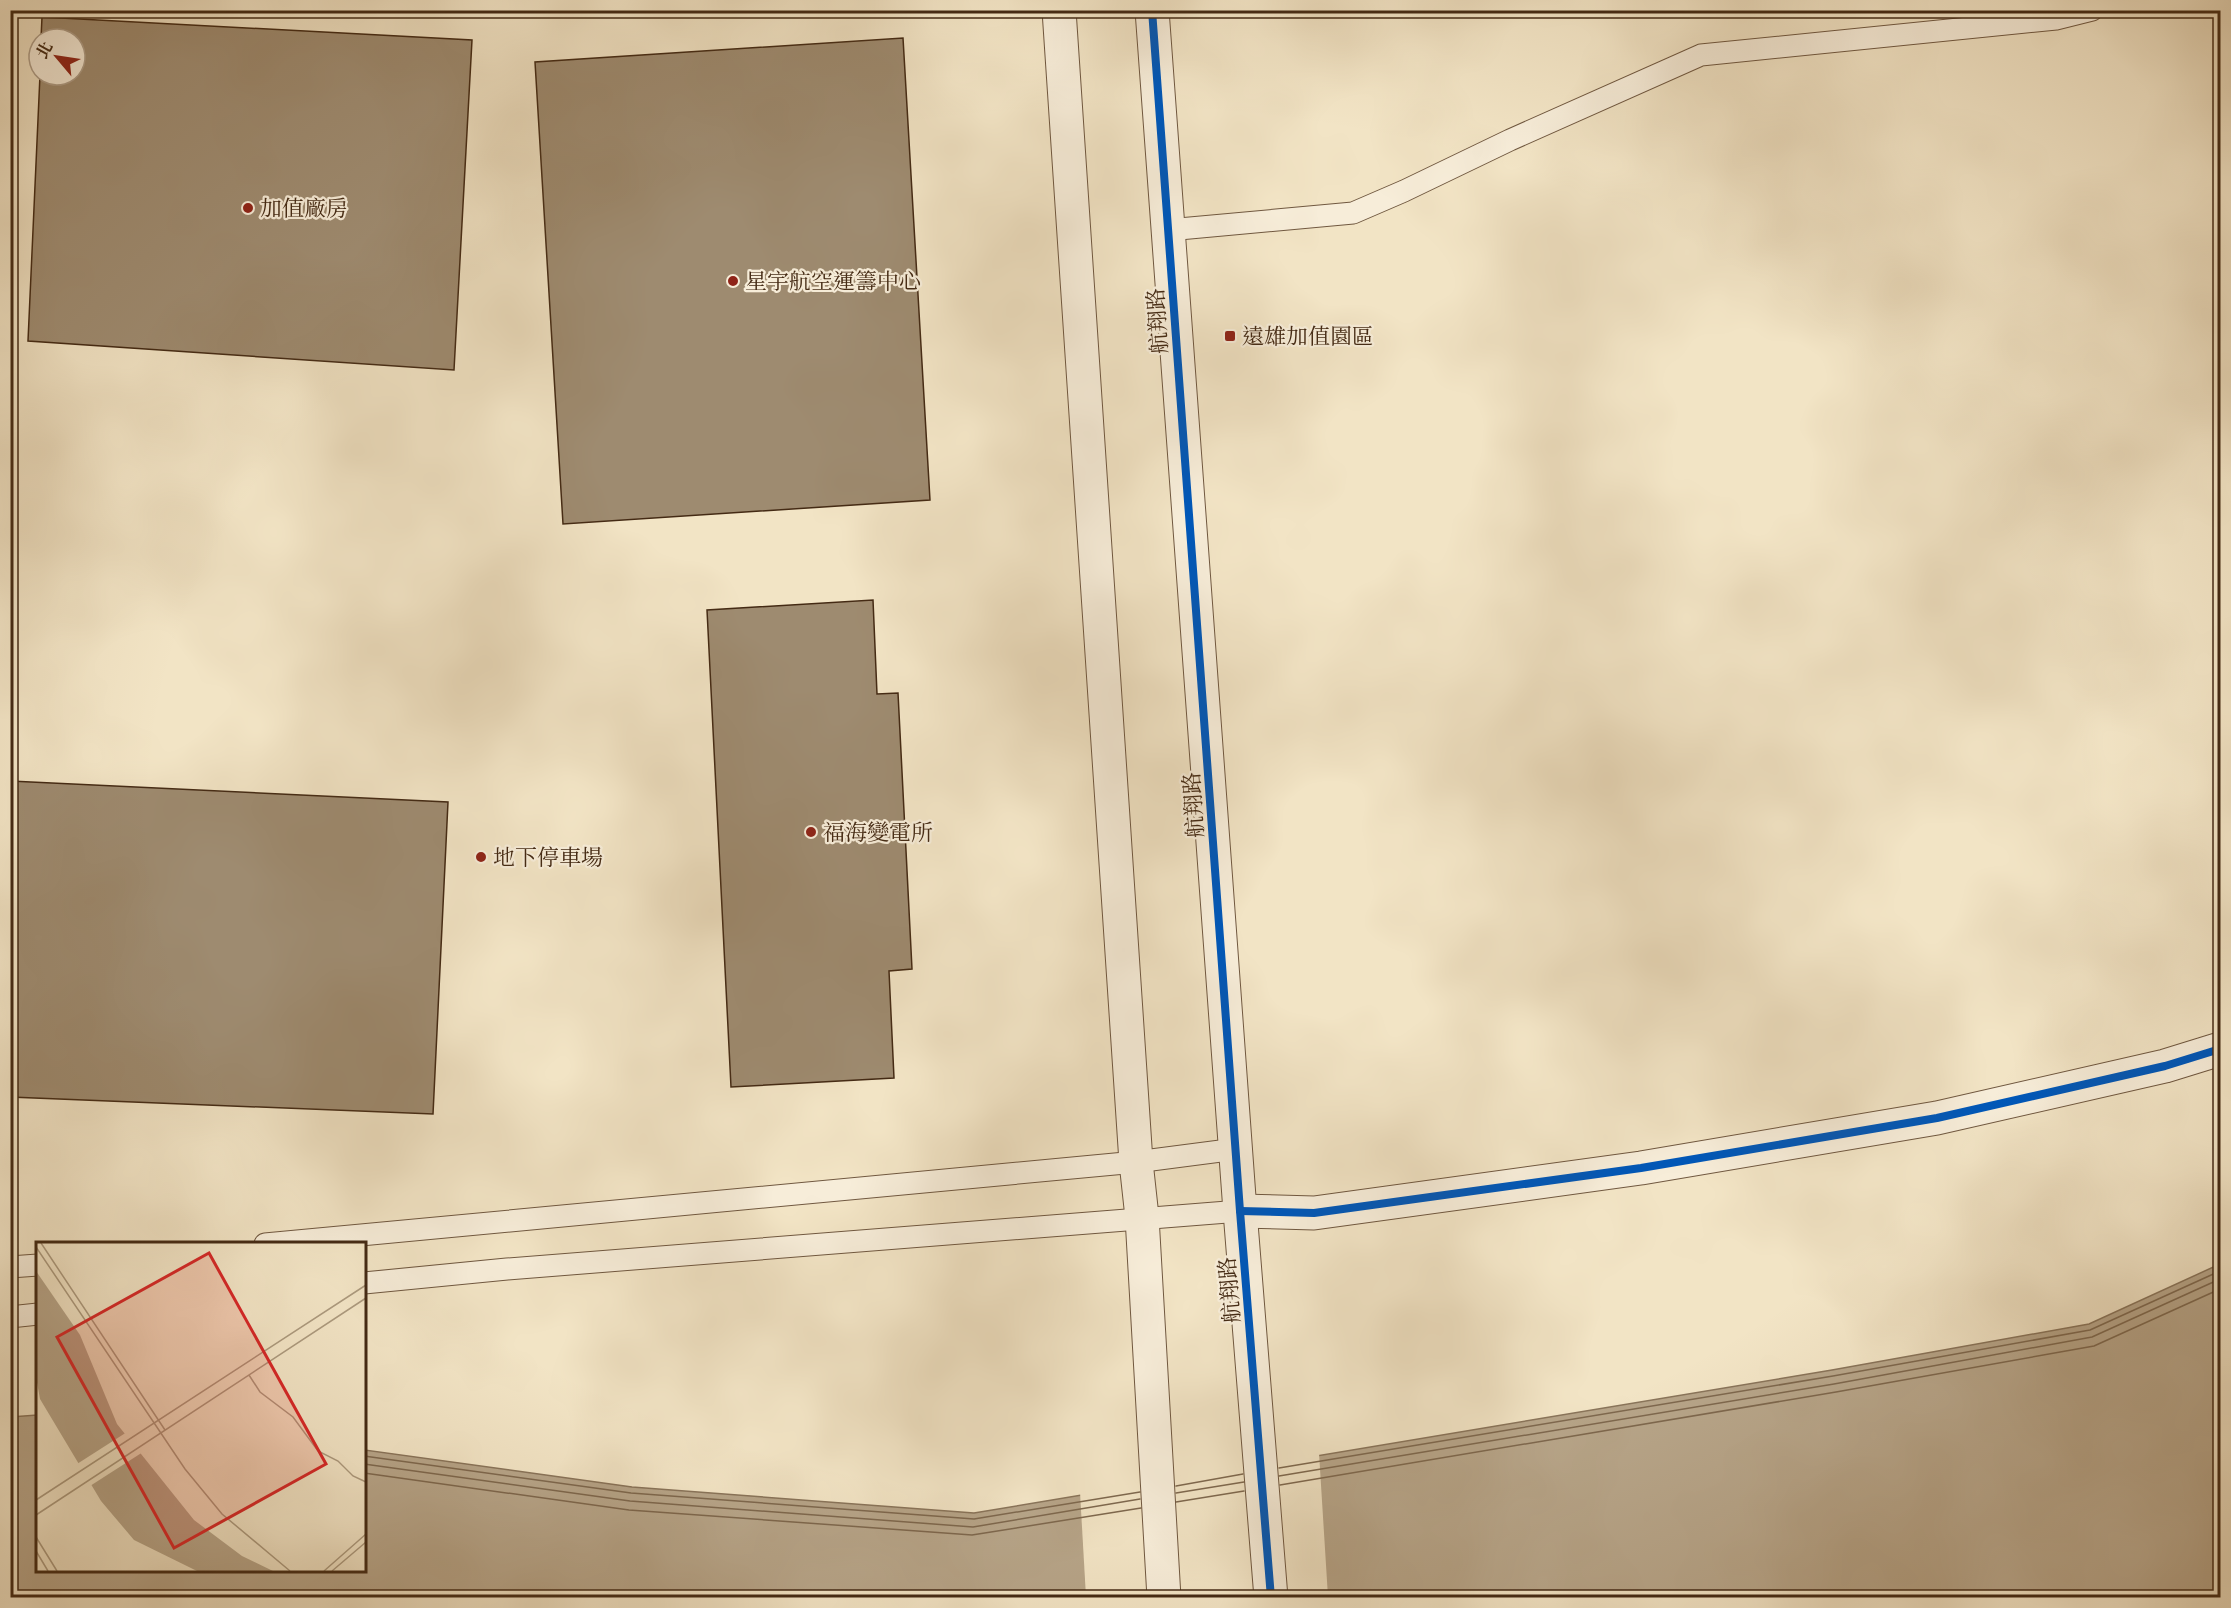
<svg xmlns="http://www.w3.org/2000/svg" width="2231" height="1608" font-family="'Old Standard TT','Noto Serif TC',serif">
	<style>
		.water { fill: #b7a589; stroke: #89745a; stroke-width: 1.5 }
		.pier { fill: #f2e4c5 }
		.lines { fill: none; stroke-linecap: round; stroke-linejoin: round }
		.shore { stroke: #7e684e; stroke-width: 1.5 }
		.building { fill: #9e8b70; stroke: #442a14; stroke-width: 1.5 }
		.service-casing { stroke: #705840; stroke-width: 23 }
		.minor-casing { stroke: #705840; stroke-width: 35 }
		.tertiary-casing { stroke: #705840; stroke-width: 35 }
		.service { stroke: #f7edd9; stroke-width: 21 }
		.minor { stroke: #f7edd9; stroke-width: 33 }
		.tertiary { stroke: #f7edd9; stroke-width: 33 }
		.cycleway-casing { stroke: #f7edd9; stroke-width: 11 }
		.cycleway { stroke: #0057b8; stroke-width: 8 }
		.poi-dot { fill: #8f2418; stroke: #f7edd9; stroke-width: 2 }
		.labels { text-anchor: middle; stroke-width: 4.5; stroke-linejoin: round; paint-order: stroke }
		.poi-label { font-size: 22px; fill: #442a14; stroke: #f7edd9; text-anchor: start }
		.street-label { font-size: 22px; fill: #442a14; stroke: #f7edd9 }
		.inset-road { fill: none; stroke: #ac9a7e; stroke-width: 1.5 }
		.view { fill: #d62828; fill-opacity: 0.15; stroke: #d62828; stroke-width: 3 }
		.inset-edge { fill: none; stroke: #442a14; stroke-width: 3 }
	</style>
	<rect width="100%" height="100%" fill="#f2e4c5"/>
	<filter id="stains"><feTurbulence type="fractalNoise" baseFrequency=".00333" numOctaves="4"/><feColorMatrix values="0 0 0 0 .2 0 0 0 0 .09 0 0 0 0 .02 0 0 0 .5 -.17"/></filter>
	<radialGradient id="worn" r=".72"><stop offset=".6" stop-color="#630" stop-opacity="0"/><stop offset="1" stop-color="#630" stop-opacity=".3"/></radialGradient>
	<polygon class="water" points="2220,1264 2220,1597 11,1598 11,1417 37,1415 38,1570 364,1570 365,1450 632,1487 974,1513 1832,1370 2089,1324"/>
	<polygon class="pier" points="1319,1453 1328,1597 1086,1597 1080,1492"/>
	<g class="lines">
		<g class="shore">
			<polyline points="364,1456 631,1493 974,1519 1140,1492"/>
			<polyline points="364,1464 630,1501 973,1527 1140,1499"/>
			<polyline points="1279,1468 1833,1376 2090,1330 2220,1271"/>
			<polyline points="364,1473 629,1510 972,1535 1141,1508"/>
			<polyline points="1279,1476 1834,1384 2092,1337 2220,1279"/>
			<polyline points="1280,1485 1836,1392 2094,1346 2220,1289"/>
			<polyline points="1176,1486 1243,1474"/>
			<polyline points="1176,1493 1244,1482"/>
			<polyline points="1176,1502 1244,1491"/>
		</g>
	</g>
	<g class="building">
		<polygon points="42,17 472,40 454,370 28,341 40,75 75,75 75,39 41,39"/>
		<polygon points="903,38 930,500 563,524 535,62"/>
		<polygon points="873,600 877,694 898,693 912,969 889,971 894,1078 731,1087 707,610"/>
		<polygon points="10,781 448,802 433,1114 10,1097"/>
	</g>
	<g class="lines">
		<defs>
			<g id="service">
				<polyline points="1168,230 1353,213 1404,191 1510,140 1701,55 2056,19 2092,10"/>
				<polyline points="265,1244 1136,1162 1236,1149"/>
				<polyline points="10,1267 38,1265"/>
				<polyline points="364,1283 507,1269 1240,1211"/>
				<polyline points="10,1317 38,1314"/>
			</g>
			<polyline id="minor" points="1240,1211 1314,1213 1641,1168 1937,1118 2165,1066 2220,1049"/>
			<g id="tertiary">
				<polyline points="1059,10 1136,1162 1142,1217 1164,1598"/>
				<polyline points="1152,10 1240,1211 1271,1598"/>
			</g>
		</defs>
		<use href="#service" class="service-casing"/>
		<use href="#minor" class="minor-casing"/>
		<use href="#tertiary" class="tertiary-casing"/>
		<use href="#service" class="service"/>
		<use href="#minor" class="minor"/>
		<use href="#tertiary" class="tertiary"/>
		<defs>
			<g id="cycleway">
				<polyline points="1152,10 1240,1211 1271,1598"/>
				<polyline points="1240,1211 1314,1213 1641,1168 1937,1118 2165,1066 2220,1049"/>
			</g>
		</defs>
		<use href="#cycleway" class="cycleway-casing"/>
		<use href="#cycleway" class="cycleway"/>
	</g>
	<g class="poi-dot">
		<circle cx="248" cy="208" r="6"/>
		<circle cx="733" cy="281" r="6"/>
		<rect x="1224" y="330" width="12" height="12" rx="3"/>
		<circle cx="811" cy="832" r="6"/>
		<circle cx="481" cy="857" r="6"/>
	</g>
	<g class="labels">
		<g class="poi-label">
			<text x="260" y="216">加值廠房</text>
			<text x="745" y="289">星宇航空運籌中心</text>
			<text x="1242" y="344">遠雄加值園區</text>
			<text x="823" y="840">福海變電所</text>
			<text x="493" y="865">地下停車場</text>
		</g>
		<g class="street-label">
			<text transform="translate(1157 321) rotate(-94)" y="8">航翔路</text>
			<text transform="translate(1193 805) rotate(-94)" y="8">航翔路</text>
			<text transform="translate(1229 1290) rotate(-95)" y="8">航翔路</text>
		</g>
	</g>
	<g transform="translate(36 1242)">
		<rect width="330" height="330" fill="#f2e4c5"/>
		<path d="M0,29l44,64 37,89 77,96 48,36 31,15h-76l-63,-31 -33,-39 -61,-102 -4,-22z" fill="#b7a589"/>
		<path d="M91,190l16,20 -53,34 -13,-22z" fill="#f2e4c5"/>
		<path class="inset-road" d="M5,1l124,187M0,5l149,222 37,45 68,57M213,133l11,17 33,25 25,34 20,10 15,15 13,6M0,258l330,-215M0,273l330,-217M0,295l21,34M0,309l12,20M288,329l42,-37M296,329l34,-29"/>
		<path class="view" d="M173,11l117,211 -152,84 -117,-211z"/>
		<rect width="330" height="330" class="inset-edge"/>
	</g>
	<rect width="2231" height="1608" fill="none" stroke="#f2e4c5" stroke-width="36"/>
	<rect x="12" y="12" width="2207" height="1584" fill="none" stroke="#442a14" stroke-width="3"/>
	<rect x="18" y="18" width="2195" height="1572" fill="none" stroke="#442a14" stroke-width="1.5"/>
	<g transform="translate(57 57) rotate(299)"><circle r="28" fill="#f7edd9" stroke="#af9f8a" stroke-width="1.5"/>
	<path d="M0-4.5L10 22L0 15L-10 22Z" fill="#8f2418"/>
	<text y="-9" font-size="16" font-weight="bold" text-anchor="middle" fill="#442a14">北</text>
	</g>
	<rect width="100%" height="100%" filter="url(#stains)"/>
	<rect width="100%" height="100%" fill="url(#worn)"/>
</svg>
